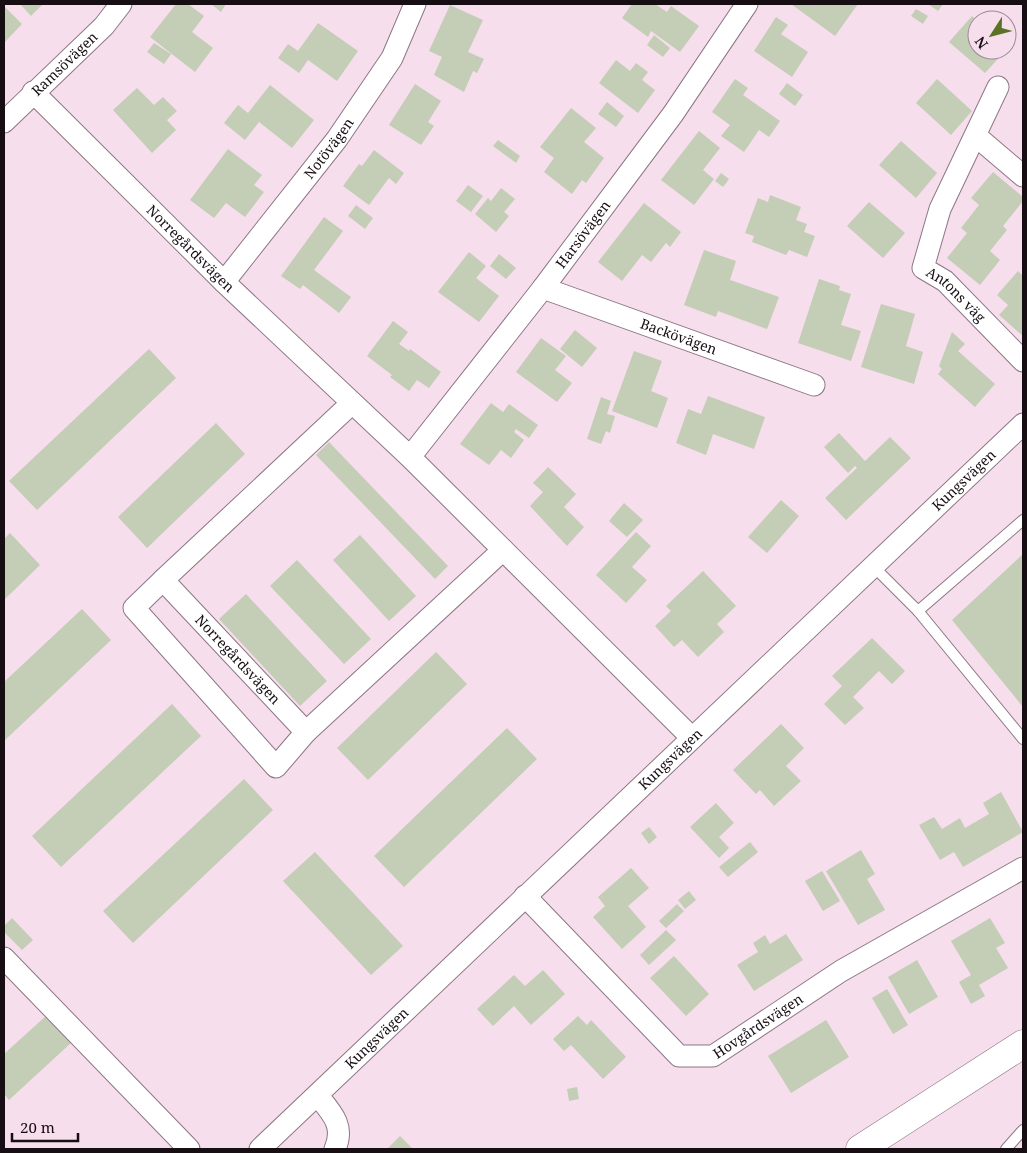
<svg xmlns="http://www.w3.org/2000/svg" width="1027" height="1153" font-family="'Noto Serif',serif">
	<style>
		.building { fill: #c4cdb6 }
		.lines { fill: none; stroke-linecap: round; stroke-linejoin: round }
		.lane-casing { stroke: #8c7684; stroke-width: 12 }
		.street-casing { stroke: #8c7684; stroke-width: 23 }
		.secondary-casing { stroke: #8c7684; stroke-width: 29 }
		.lane { stroke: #fff; stroke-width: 10 }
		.street { stroke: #fff; stroke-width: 21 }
		.secondary { stroke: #fff; stroke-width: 28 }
		.labels { text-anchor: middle; stroke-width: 4.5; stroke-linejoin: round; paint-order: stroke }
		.street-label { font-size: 14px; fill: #160e13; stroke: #f7deed }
	</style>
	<rect width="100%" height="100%" fill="#f7deed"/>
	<g class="building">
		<polygon points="20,4 43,4 31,16"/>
		<polygon points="176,4 188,4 204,16 192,32 213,48 195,72 150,37"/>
		<polygon points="211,4 226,4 221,12"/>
		<polygon points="632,4 655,4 667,12 671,6 699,26 680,52 651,31 648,37 622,18"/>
		<polygon points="791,4 858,4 835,36"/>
		<polygon points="928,4 943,4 938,11"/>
		<polygon points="450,5 483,20 468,52 484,59 477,73 473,71 464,92 434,75 442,57 429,51"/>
		<polygon points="4,6 22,24 4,43"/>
		<polygon points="916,9 928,16 923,24 911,16"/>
		<polygon points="972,16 977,21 977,50 1006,50 985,73 949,42"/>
		<polygon points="776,17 788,25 781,34 808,52 792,77 754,51"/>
		<polygon points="318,23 358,51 337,81 308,60 299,73 278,58 288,44 298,51"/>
		<polygon points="654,35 670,48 663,57 647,45"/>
		<polygon points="154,43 171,54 164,64 147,52"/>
		<polygon points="616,60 630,71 636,63 648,72 642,80 655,90 638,113 599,83"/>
		<polygon points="735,79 748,88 743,95 780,121 769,137 759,130 744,152 721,136 730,125 712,112"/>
		<polygon points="937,79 972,111 951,135 916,103"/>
		<polygon points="787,83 803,95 795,106 779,94"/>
		<polygon points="415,84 441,101 428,122 434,126 421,145 389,125"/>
		<polygon points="270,85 314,120 292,148 259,122 245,140 224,123 238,105 248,113"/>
		<polygon points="137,88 154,105 163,97 177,111 167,120 176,130 152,153 113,110"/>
		<polygon points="607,102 624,116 616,127 598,114"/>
		<polygon points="571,108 596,128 584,142 604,158 586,183 582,180 572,194 544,172 554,158 540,147"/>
		<polygon points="699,131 720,148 703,170 714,179 694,205 661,180"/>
		<polygon points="498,140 520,156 516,163 493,146"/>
		<polygon points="901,141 937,173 916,198 879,165"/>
		<polygon points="228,149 262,175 254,185 264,192 245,217 226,203 214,218 190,200"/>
		<polygon points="374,150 404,173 396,184 389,178 369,205 343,186 359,164 362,166"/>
		<polygon points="993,172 1023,197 1023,201 1003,226 1007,230 990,251 1000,260 980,285 947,258 967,233 961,228 979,205 971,198"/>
		<polygon points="721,173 729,179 723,187 715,181"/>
		<polygon points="468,185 483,196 471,212 456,201"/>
		<polygon points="501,188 515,199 504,212 509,216 496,232 475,214 488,198 491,201"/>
		<polygon points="770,195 801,207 796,220 807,224 804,232 815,236 807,257 789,250 786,255 752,242 754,236 745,233 758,198 768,202"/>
		<polygon points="869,202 905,233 883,258 847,226"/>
		<polygon points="644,203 681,232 670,247 666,243 651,262 642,255 622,281 598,262"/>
		<polygon points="356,205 373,218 365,229 348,216"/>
		<polygon points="324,217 343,231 314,270 351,297 339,313 303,285 300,289 281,276"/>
		<polygon points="704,250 736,261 730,280 779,297 767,329 718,311 716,317 684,305"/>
		<polygon points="469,252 486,266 476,278 499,296 479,322 438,292"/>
		<polygon points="499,254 516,268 506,279 490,266"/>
		<polygon points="1018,271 1023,276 1023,336 999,315 1008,305 997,295"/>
		<polygon points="819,279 840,286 839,290 851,294 841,325 861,331 851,361 798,343"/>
		<polygon points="881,304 915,314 906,346 923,352 914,384 861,367"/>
		<polygon points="393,321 408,332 399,344 409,351 410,349 441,372 429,388 417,380 409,391 390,377 392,375 367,356"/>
		<polygon points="575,330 597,348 582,367 560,349"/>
		<polygon points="952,332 965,344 958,351 995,384 975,407 938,374 942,369 939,366"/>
		<polygon points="541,338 566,356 555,370 572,383 557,402 516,372"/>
		<polygon points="149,349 176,378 37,510 9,481"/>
		<polygon points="634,351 662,361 651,391 668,398 657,428 612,411"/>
		<polygon points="708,396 765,417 754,449 713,434 706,455 676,443 688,409 701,414"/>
		<polygon points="601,397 611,401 607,414 615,416 610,433 606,431 601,444 587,439"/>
		<polygon points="491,403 503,412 509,404 538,425 529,438 516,429 514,432 524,440 511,458 501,450 489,465 460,444"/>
		<polygon points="216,423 245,454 147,548 118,517"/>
		<polygon points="839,433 865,461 890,437 911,458 846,520 825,498 857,468 855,466 848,473 824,447"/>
		<polygon points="329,442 448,566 435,579 316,455"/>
		<polygon points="548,467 576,494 564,507 584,527 567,546 530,506 543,492 533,483"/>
		<polygon points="781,500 799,516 767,553 748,537"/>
		<polygon points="624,503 643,520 627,537 609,521"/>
		<polygon points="636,532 651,546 632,567 647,580 626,603 596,575"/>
		<polygon points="10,533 40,565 4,600 4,539"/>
		<polygon points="360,535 416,596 389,621 333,560"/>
		<polygon points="1023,554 1023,707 952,620"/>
		<polygon points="297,560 371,639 344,664 270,586"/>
		<polygon points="703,571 736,606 717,624 724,632 698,657 682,640 674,647 655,626 671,611 666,606"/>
		<polygon points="246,594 327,681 300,706 219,619"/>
		<polygon points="82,609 111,640 4,741 4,682"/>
		<polygon points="872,638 905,671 892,684 879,671 853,697 864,708 845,725 824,704 842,686 832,676"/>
		<polygon points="436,652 467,684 368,780 337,748"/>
		<polygon points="172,704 201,736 61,867 32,836"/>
		<polygon points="781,724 804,748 786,766 801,781 774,806 760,790 756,794 733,770"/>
		<polygon points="507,728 537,759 404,887 374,856"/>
		<polygon points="244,779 273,810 133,943 103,911"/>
		<polygon points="1001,792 1023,832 963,867 954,852 940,860 919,825 934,817 942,829 960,818 965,828 989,814 983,803"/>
		<polygon points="716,803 734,823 719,837 729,848 719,858 690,827"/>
		<polygon points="649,827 657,837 649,844 641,833"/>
		<polygon points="750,842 758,852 728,877 719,867"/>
		<polygon points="861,850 875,874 867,879 885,910 858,925 826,871"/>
		<polygon points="315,852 403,946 371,975 283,881"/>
		<polygon points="631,868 649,888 628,906 646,927 622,949 593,917 605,906 598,897"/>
		<polygon points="822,871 840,901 823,911 805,881"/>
		<polygon points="689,891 696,900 685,909 678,900"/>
		<polygon points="677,904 684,911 666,928 659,921"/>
		<polygon points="12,918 33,940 22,950 4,932 4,926"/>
		<polygon points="990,918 1005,943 996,948 1008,968 979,985 985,996 971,1004 959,982 971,975 951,941"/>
		<polygon points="666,930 676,940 649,965 640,955"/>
		<polygon points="786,934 803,960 754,991 737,965 758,952 753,943 765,935 770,944"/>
		<polygon points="674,956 709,994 686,1016 650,978"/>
		<polygon points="917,960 938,997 909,1014 888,977"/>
		<polygon points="543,970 565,994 531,1025 514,1006 493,1026 477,1009 514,975 525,986"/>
		<polygon points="887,989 908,1025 893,1034 872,998"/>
		<polygon points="47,1015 72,1042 9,1100 4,1094 4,1054"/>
		<polygon points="578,1016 587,1025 591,1020 626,1057 603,1079 571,1045 564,1051 553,1039"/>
		<polygon points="826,1020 849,1057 791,1093 768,1056"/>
		<polygon points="577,1087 579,1099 569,1101 567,1089"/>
		<polygon points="400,1136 413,1149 387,1149"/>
	</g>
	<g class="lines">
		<defs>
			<g id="lane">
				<polyline points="873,566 918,611 1023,739"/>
				<polyline points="918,611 1023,520"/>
				<polyline points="1006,1149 1023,1130"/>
			</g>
			<g id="street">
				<path id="s1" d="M998,87l-58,122 -17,59 22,13 78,80"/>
				<path id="s2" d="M33,92l191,190 186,175 282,281"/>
				<path id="s3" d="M4,122l100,-96 17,-22"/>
				<polyline points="976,136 1023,176"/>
				<path id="s4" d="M224,282l113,-143 55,-81 23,-54"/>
				<path id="s5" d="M543,288l271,97"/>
				<path id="s6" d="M352,403l-189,177 143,152 197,-182"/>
				<path id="s7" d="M410,457l133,-169 130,-174 74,-110"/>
				<polyline points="163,580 134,608 276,767 306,732"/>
				<path id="s8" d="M525,896l154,160h34l128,-85 182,-103"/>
				<polyline points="4,958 189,1149"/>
				<path d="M318,1096c14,17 27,30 17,53"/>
				<path id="s9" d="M260,1149l763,-725"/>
			</g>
			<polyline id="secondary" points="860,1149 1023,1044"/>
		</defs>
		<use href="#lane" class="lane-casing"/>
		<use href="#street" class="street-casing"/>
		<use href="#secondary" class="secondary-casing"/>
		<use href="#lane" class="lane"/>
		<use href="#street" class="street"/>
		<use href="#secondary" class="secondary"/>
	</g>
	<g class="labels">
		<g class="street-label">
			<text dy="5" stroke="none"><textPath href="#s3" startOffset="84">Ramsövägen</textPath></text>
			<text dy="5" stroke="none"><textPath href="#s4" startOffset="170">Notövägen</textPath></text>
			<text dy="5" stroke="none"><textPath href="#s7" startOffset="282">Harsövägen</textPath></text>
			<text dy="5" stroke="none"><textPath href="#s2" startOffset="222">Norregårdsvägen</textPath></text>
			<text dy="5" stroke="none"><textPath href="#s1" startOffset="239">Antons väg</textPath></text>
			<text dy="5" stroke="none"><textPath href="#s5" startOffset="144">Backövägen</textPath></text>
			<text dy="5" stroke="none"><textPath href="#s9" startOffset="971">Kungsvägen</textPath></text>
			<text dy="5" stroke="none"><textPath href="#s6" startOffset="368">Norregårdsvägen</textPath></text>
			<text dy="5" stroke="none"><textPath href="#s9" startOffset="566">Kungsvägen</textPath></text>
			<text dy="5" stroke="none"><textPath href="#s8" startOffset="310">Hovgårdsvägen</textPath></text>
			<text dy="5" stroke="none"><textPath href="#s9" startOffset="161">Kungsvägen</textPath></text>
		</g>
	</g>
	<rect width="1027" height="1153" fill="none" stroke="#160e13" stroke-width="10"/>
	<g transform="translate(992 35) rotate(234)"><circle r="24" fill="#f7deed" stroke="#9d8b96"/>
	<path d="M0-4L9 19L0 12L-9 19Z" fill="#597223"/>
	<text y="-8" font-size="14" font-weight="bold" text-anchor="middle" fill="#160e13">N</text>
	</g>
	<path d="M12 1133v8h66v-8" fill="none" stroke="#160e13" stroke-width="2.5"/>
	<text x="20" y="1133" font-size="15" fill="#160e13" stroke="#f7deed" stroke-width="4" paint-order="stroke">20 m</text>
</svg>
